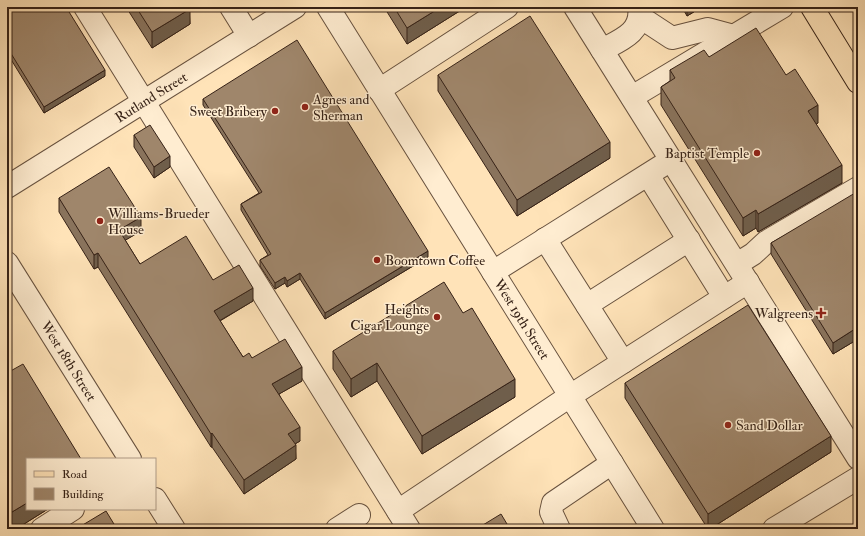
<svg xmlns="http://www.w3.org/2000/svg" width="865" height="536" font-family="'IM FELL Double Pica',serif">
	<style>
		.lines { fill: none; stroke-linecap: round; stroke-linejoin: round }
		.minor-casing { stroke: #68523f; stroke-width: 24 }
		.major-casing { stroke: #362217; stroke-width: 24 }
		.minor { stroke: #ffedd1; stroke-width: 22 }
		.major { stroke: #ffe3b8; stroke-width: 22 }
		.wall { fill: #89735c; stroke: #362217 }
		.shaded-wall { fill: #6f5e4b; stroke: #362217 }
		.building { fill: #9f866b; stroke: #362217 }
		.poi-dot { fill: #8f2418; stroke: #ffedd1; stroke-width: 1.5 }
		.labels { text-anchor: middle; stroke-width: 3; stroke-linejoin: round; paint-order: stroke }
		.street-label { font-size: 14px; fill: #362217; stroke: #ffedd1 }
		.poi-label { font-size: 14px; fill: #362217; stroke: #ffedd1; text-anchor: start }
	</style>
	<rect width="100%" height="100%" fill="#ffe3b8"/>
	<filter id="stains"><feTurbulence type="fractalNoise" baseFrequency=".005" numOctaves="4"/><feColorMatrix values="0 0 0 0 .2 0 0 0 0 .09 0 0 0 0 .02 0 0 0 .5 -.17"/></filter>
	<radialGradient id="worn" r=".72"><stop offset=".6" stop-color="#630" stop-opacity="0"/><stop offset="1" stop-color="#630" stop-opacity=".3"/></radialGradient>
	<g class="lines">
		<defs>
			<g id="minor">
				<polyline points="85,7 409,529"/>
				<polyline points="231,7 249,36"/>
				<polyline points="328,7 653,529"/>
				<polyline points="575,7 858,458"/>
				<polyline points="640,17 672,38 708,29 734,36"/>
				<path d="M602,50c19,-10 41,-18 37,-43"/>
				<polyline points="379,90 507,7"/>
				<polyline points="632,97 782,7"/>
				<polyline points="648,175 724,297"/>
				<polyline points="7,187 295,7"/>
				<polyline points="545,239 623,362"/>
				<polyline points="7,263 130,459"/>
				<polyline points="737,264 753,254 766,242 858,188"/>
				<polyline points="493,272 671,160"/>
				<polyline points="587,305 689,240"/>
				<polyline points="155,499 174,529"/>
				<polyline points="398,511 570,396 748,282"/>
				<polyline points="42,529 73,509"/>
				<polyline points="337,529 359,515"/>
				<polyline points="559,529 551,512 553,503 612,463"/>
				<polyline points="774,529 858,478"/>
			</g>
			<polyline id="major" points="812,7 858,82"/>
		</defs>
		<use href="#minor" class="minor-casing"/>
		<use href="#major" class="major-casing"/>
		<use href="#minor" class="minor"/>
		<use href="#major" class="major"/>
	</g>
	<g class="wall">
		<polygon points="7,7 105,76 44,113 7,53"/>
		<polygon points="126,7 189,7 190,24 152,48"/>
		<polygon points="384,7 466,7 407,44"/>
		<polygon points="682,7 702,7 687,16"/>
		<polygon points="709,57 786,75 818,123 816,124 842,183 758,232 756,228 743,236 661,105 661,87 670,81 670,70"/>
		<polygon points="438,75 610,158 517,216 438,91"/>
		<polygon points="203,99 428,257 325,319 300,279 287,287 285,283 275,289 260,266 260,260 268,255 241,210 241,204 259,193 203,105"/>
		<polygon points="134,135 170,167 154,178 134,147"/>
		<polygon points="858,194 858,339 833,354 771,254 771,243"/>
		<polygon points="59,198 141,231 125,240 140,264 213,280 253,301 220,321 243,357 252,358 302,381 279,394 300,441 295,444 296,459 244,494 212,447 211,447 98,267 94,269 59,212"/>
		<polygon points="333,351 515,397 422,454 377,381 351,397 333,369"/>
		<polygon points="7,373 48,509 16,529 7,529"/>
		<polygon points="625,383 831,452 710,529 708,529 625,398"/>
	</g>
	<g class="shaded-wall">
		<polygon points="441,7 466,7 407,44 407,28"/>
		<polygon points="692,7 702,7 687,16 687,10"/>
		<polygon points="190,9 190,24 152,48 152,32"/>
		<polygon points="105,70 105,76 44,113 44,107"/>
		<polygon points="818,105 818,123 808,129 808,111"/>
		<polygon points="610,142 610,158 517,216 517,200"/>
		<polygon points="170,156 170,167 154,178 154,167"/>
		<polygon points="842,165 842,183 758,232 758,214"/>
		<polygon points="756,210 756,228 743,236 743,218"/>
		<polygon points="141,217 141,231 119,244 119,230"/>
		<polygon points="428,251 428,257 325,319 325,313"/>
		<polygon points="98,253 98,267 94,269 94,255"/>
		<polygon points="300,273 300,279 287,287 287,281"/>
		<polygon points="285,277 285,283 275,289 275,283"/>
		<polygon points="253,288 253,301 214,324 214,311"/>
		<polygon points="858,327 858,339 833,354 833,343"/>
		<polygon points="377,363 377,381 351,397 351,379"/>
		<polygon points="302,367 302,381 272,398 272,384"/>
		<polygon points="515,379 515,397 422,454 422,436"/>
		<polygon points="300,427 300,441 288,448 288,434"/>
		<polygon points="212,433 212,447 211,447 211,434"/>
		<polygon points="831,436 831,452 710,529 708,529 708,514"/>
		<polygon points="296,445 296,459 244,494 244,480"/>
		<polygon points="27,503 27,509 48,509 16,529 7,529 7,515"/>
	</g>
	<g class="building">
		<polygon points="7,7 66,7 105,70 44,107 7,47"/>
		<polygon points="136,7 189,7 190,9 152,32"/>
		<polygon points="394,7 441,7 407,28"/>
		<polygon points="685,7 692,7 687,10"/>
		<polygon points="530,16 610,142 517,200 438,75"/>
		<polygon points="756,28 786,75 795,69 818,105 808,111 842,165 758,214 756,210 743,218 661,87 675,78 670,70 704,50 709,57"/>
		<polygon points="297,40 428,251 325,313 300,273 287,281 285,277 275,283 260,260 271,254 241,204 262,192 203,99"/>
		<polygon points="150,125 170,156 154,167 134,135"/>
		<polygon points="109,167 141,217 119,230 140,264 186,236 213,280 239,265 253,288 214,311 243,357 249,353 252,358 285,339 302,367 272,384 300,427 288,434 296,445 244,480 212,433 211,434 98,253 94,255 59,198"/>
		<polygon points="855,193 856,195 858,194 858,327 833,343 771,243"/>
		<polygon points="444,282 463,313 472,308 515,379 422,436 377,363 351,379 333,351"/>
		<polygon points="748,305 831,436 708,514 625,383"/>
		<polygon points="23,364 81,459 27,459 27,503 7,515 7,491 8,490 7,489 7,406 11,403 7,396 7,373"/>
		<polygon points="106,511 117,529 76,529"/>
		<polygon points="501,514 510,529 479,529 478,528"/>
	</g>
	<g class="poi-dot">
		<circle cx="305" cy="107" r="4"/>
		<circle cx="275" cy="111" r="4"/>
		<circle cx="757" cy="153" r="4"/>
		<circle cx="100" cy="221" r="4"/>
		<circle cx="377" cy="260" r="4"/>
		<path d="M819 307h4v4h4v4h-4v4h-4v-4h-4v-4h4z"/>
		<circle cx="437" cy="317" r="4"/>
		<circle cx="728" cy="425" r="4"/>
	</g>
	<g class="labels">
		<g class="street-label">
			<text transform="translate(151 97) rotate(-32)" y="5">Rutland Street</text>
			<text transform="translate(522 319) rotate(58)" y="5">West 19th Street</text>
			<text transform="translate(69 361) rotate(58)" y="5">West 18th Street</text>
		</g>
		<g class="poi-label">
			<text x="313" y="104">Agnes and<tspan x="313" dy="16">Sherman</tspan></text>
			<text x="267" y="116" text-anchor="end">Sweet Bribery</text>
			<text x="749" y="158" text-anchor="end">Baptist Temple</text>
			<text x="108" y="218">Williams-Brueder<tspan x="108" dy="16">House</tspan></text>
			<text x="385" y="265">Boomtown Coffee</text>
			<text x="429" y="314" text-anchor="end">Heights<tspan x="429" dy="16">Cigar Lounge</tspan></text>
			<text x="813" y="318" text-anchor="end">Walgreens</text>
			<text x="736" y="430">Sand Dollar</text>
		</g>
	</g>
	<rect width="865" height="536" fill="none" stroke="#ffe3b8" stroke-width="24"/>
	<rect x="8" y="8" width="849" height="520" fill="none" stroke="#362217" stroke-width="2"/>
	<rect x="12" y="12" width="841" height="512" fill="none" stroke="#362217"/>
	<rect x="26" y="458" width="130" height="52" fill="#ffedd1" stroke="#af9c87"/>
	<rect x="34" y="471" width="20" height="6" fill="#ffe3b8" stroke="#af9c87"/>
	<text x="62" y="478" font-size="12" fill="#362217">Road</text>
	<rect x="34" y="488" width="20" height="12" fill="#9f866b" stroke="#af9c87"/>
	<text x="62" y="498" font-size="12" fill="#362217">Building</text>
	<rect width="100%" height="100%" filter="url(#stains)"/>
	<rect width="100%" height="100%" fill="url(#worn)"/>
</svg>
